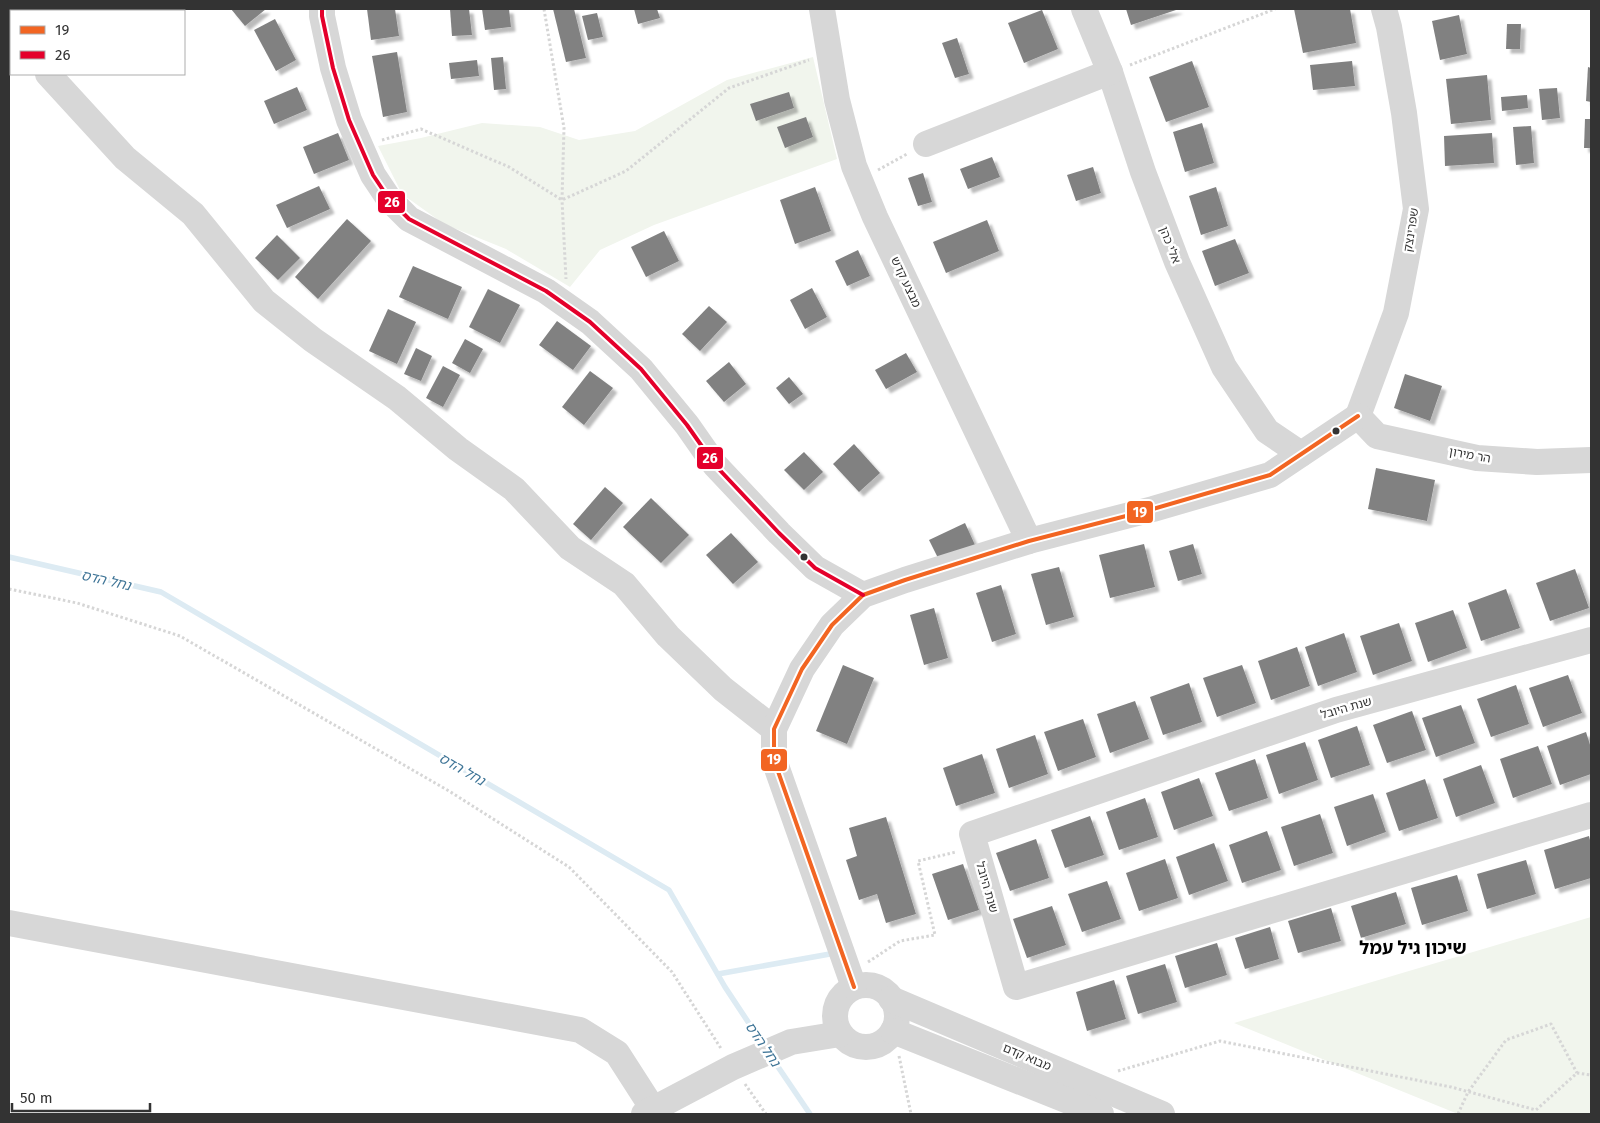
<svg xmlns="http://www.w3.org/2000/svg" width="1600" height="1123" font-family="'Fira Sans','Noto Sans Hebrew',sans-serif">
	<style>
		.green { fill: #f1f5ed }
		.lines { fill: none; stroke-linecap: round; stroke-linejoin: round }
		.stream { stroke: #ddebf3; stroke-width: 5.5 }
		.building { fill: #818181; filter: url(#shadow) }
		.path { stroke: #d6d6d6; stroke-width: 3; stroke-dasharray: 2.5 2.5; stroke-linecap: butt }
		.minor { stroke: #d7d7d7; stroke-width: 26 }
		.bus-1-casing { stroke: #fff; stroke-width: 8 }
		.bus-2-casing { stroke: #fff; stroke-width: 8 }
		.bus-1 { stroke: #f26522; stroke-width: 4 }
		.bus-2 { stroke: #e4002b; stroke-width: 4 }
		.bus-dot { fill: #333; stroke: #fff; stroke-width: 2 }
		.labels { text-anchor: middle; stroke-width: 5; stroke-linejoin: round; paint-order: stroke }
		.street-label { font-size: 12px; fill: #333; stroke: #fff }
		.water-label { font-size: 14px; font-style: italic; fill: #3f7597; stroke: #fff }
		.district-label { font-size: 18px; font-weight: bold; fill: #000; stroke: #fff }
		.line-badge { stroke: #fff; stroke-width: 2 }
		.badge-label { font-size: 14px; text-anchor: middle; font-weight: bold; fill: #fff }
	</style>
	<defs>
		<filter id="shadow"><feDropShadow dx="4.5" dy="4.5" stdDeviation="1" flood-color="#0004"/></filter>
	</defs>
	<rect width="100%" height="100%" fill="#fff"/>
	<g class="green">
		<polygon points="813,57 837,159 654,225 600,250 570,287 506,249 444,224 402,194 378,146 421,138 482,123 540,127 579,140 635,131 727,80"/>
		<polygon points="1591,917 1591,1114 1458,1114 1234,1023"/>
	</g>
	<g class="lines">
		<g class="stream">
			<polyline points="9,557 161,592 669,890 725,987 764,1046"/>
			<polyline points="718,974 830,954"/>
			<polyline points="772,1058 810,1114"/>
		</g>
	</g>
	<g class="building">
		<polygon points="231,9 266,9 245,26"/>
		<polygon points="367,9 395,9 399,36 371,40"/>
		<polygon points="450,9 469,9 472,35 452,36"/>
		<polygon points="482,9 509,9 511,27 485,30"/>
		<polygon points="553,9 574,9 586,58 566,62"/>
		<polygon points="634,9 657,9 660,18 638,24"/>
		<polygon points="1126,9 1179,9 1131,25"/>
		<polygon points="1294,9 1350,9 1356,43 1303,53"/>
		<polygon points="1042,10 1058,49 1024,63 1008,23"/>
		<polygon points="597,13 603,37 588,40 582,16"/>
		<polygon points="1459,15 1467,54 1440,60 1432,21"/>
		<polygon points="275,19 296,60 276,71 254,30"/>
		<polygon points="1507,24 1521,24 1520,49 1506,49"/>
		<polygon points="957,38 969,74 955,78 942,43"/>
		<polygon points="397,52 407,112 383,117 372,56"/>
		<polygon points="503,57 506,89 494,90 491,58"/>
		<polygon points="477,60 479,76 451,79 449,63"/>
		<polygon points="1192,61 1209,107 1166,122 1149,77"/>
		<polygon points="1352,61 1355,86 1313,90 1310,65"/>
		<polygon points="1588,67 1591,68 1591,102 1586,101"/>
		<polygon points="1487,75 1491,120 1451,124 1446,79"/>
		<polygon points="297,87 307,110 274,124 264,101"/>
		<polygon points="1557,88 1560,118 1542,120 1539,89"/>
		<polygon points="789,92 794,108 756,121 750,104"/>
		<polygon points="1527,95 1528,108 1502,111 1501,97"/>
		<polygon points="806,117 813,137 785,148 777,127"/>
		<polygon points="1585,119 1591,119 1591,148 1584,148"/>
		<polygon points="1202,123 1214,163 1185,172 1173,132"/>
		<polygon points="1531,126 1534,163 1516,165 1513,127"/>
		<polygon points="338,133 349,160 314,174 303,147"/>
		<polygon points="1492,133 1494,163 1445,166 1444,136"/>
		<polygon points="992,157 1000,177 968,189 960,169"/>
		<polygon points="1093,167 1101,193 1076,201 1067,175"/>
		<polygon points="923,173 932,202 918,206 908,178"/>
		<polygon points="319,186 330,209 287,228 276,205"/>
		<polygon points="815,187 831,231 795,244 780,200"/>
		<polygon points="1216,187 1228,226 1201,235 1189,196"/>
		<polygon points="347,219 371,241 318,299 295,277"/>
		<polygon points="987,220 999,251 946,273 933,242"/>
		<polygon points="664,231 679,261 646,277 631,247"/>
		<polygon points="277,235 300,258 278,280 255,258"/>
		<polygon points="1235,239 1249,273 1215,286 1202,251"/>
		<polygon points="858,250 870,276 847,286 835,261"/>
		<polygon points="413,266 462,287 448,319 399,297"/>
		<polygon points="812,288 827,317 805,329 790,300"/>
		<polygon points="488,289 520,305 500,343 469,327"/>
		<polygon points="709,306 727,322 700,351 682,334"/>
		<polygon points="388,309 416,322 397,364 369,351"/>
		<polygon points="557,321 591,346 573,370 539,345"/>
		<polygon points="465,339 483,349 470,373 452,363"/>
		<polygon points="416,348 432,356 421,381 404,374"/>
		<polygon points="906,353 917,372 886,389 875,370"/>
		<polygon points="729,362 746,384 724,402 706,381"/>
		<polygon points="443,366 460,375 443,407 426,398"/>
		<polygon points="590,371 613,388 584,425 562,407"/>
		<polygon points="1405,374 1442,386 1430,421 1394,408"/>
		<polygon points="789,377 803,394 789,404 776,388"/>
		<polygon points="854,444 880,473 859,492 833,464"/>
		<polygon points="804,452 823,472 804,490 784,470"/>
		<polygon points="1376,468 1435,480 1427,521 1368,509"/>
		<polygon points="605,487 623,503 591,540 573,524"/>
		<polygon points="651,498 689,535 661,563 623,527"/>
		<polygon points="965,523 975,545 940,562 929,540"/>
		<polygon points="731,533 758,562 733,584 706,555"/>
		<polygon points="1144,544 1155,587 1110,598 1099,555"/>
		<polygon points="1193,544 1202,574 1178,581 1169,551"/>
		<polygon points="1059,567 1074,617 1046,625 1031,574"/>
		<polygon points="1575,569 1589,608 1550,621 1536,583"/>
		<polygon points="1001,585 1016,634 992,642 976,593"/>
		<polygon points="1506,589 1520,628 1481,641 1468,603"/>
		<polygon points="934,608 948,658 924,665 910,615"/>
		<polygon points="1453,610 1467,648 1428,662 1415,623"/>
		<polygon points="1399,623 1412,661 1373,675 1360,636"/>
		<polygon points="1344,633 1357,672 1318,686 1305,647"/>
		<polygon points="1297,647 1310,686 1271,700 1258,661"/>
		<polygon points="843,665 874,678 847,744 816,731"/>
		<polygon points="1242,665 1256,703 1217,717 1203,678"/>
		<polygon points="1568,675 1582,713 1543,727 1529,688"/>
		<polygon points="1189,683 1202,722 1163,735 1150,697"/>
		<polygon points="1516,685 1529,724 1491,737 1477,699"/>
		<polygon points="1135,701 1149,739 1110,753 1097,714"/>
		<polygon points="1461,705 1475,743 1436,757 1422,718"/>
		<polygon points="1412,711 1426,750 1387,763 1373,725"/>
		<polygon points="1083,719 1096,757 1058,771 1044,732"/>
		<polygon points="1357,726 1370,765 1331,778 1318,740"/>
		<polygon points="1586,732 1591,748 1591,774 1560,785 1547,746"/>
		<polygon points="1035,735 1048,774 1009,788 996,749"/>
		<polygon points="1305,742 1318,780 1279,794 1266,755"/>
		<polygon points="1538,746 1552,784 1513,798 1500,759"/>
		<polygon points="982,754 995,793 956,806 943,768"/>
		<polygon points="1255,759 1268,798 1229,811 1215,773"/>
		<polygon points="1481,765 1495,803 1456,817 1443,779"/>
		<polygon points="1199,778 1213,816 1174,830 1161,792"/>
		<polygon points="1425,779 1438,818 1399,831 1386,793"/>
		<polygon points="1373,794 1386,832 1347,846 1334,807"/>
		<polygon points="1145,798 1158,837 1119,850 1106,812"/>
		<polygon points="1320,814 1333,853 1294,866 1281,827"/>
		<polygon points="1090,816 1104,855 1065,868 1051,830"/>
		<polygon points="886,817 916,914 886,923 877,894 859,900 846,860 857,856 849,828"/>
		<polygon points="1267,831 1281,870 1242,883 1229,845"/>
		<polygon points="1589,836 1591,844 1591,878 1555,889 1544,850"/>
		<polygon points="1036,839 1049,878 1010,891 996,853"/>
		<polygon points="1214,843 1228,881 1189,895 1176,857"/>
		<polygon points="1165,859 1178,898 1139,911 1126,873"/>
		<polygon points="1526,860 1536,894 1487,909 1477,874"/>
		<polygon points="963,864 979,910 948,920 932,874"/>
		<polygon points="1457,875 1468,911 1422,925 1411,888"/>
		<polygon points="1107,881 1121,919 1082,932 1068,894"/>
		<polygon points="1396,892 1406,924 1361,938 1351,906"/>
		<polygon points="1052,906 1066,945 1027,958 1013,919"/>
		<polygon points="1331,908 1341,941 1298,953 1288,921"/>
		<polygon points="1270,927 1279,959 1245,969 1235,938"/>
		<polygon points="1217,943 1227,975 1185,988 1175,956"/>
		<polygon points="1165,964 1177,1002 1138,1014 1126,976"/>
		<polygon points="1114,980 1126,1019 1087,1031 1076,992"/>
	</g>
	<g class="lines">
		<g class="path">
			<polyline points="544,9 564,128 562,200 566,279"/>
			<polyline points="1130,65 1275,9"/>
			<polyline points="382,140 421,129 509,167 562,200 626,171 729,88 809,60"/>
			<polyline points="878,170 907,154"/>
			<polyline points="9,589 77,603 180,636 449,791 569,867 672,972 722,1050"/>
			<polyline points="868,962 900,941 935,935 918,861 956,852"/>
			<polyline points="899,1056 911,1114"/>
			<polyline points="1118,1071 1220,1041 1451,1087 1536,1110 1577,1073 1591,1075"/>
			<polyline points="745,1084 766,1114"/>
			<polyline points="1458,1114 1468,1092 1506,1040 1551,1024 1577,1073"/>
		</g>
		<g class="minor">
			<polyline points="322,9 322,16 333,68 349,120 373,175 389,199 409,219 546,291 590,322 641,369 687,425 715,465 779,533 815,568 863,595"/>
			<polyline points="822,9 837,100 854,166 875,217 1029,541"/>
			<polyline points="1084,9 1110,72 1143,172 1177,262 1224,367 1267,431 1301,454"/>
			<polyline points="9,23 11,26"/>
			<polyline points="48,74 125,158 193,214 264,301 313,340 397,398 458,449 514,489 570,548 624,584 668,636 723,689 774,729"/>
			<polyline points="926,144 1110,72"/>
			<polyline points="1358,416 1396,313 1416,209 1404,113 1389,27 1384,9"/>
			<polyline points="1358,416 1377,436 1477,458 1537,462 1591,460"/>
			<polyline points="1591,640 1336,710 972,834 1016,987 1591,815"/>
			<polyline points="9,923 580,1030 617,1053 653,1109"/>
			<circle cx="866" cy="1016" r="31"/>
			<polyline points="854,987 774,760 774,729 802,669 832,625 863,595 905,580 1029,541 1153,509 1270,475 1358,416"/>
			<polyline points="891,999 1162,1114"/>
			<polyline points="893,1031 1101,1114"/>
			<polyline points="644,1114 733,1067 791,1042 840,1034"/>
		</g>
		<defs>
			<polyline id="bus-1" points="854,987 774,760 774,729 802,669 832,625 863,595 905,580 1029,541 1153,509 1270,475 1358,416"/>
			<polyline id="bus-2" points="322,9 322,16 333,68 349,120 373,175 389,199 409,219 546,291 590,322 641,369 687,425 715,465 779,533 815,568 863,595"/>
		</defs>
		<use href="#bus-1" class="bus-1-casing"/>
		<use href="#bus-2" class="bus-2-casing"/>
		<use href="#bus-1" class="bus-1"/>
		<use href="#bus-2" class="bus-2"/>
	</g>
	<g class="bus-dot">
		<circle cx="1336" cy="431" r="4.5"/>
		<circle cx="804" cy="557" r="4.5"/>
	</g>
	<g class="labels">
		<g class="street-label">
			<text transform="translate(1411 230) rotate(-81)" y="4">שפרינצק</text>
			<text transform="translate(1170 245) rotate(69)" y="4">אלי כהן</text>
			<text transform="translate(906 282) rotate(65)" y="4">מבצע קדש</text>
			<text transform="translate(1470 455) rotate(10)" y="4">הר מירון</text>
			<text transform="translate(1346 708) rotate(-16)" y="4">שנת היובל</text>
			<text transform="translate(987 887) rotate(74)" y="4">שנת היובל</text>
			<text transform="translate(1027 1057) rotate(23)" y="4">מבוא קדם</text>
		</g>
		<g class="water-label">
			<text transform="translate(106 580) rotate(13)" y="5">נחל הדס</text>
			<text transform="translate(462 769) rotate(30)" y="5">נחל הדס</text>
			<text transform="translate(763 1044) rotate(56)" y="5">נחל הדס</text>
		</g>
		<g class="district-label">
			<text x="1413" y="954">שיכון גיל עמל</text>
		</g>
	</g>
	<g class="line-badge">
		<rect x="377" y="190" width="29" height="24" rx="5" fill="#e4002b"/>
		<rect x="696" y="446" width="28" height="24" rx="5" fill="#e4002b"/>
		<rect x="1126" y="500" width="28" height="24" rx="5" fill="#f26522"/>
		<rect x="760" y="748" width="28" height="24" rx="5" fill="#f26522"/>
	</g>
	<g class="badge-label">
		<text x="392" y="207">26</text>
		<text x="710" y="463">26</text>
		<text x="1140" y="517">19</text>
		<text x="774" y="764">19</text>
	</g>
	<rect width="1600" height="1123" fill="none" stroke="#333333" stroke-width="20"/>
	<rect x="10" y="10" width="175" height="65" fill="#ffffff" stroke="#adadad"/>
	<rect x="20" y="26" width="25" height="8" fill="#f26522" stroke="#adadad"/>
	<text x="55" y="35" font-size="15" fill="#333333">19</text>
	<rect x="20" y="51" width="25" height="8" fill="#e4002b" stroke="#adadad"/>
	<text x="55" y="60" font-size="15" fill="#333333">26</text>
	<path d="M12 1103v8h138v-8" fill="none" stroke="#333333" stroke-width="2.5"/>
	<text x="20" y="1103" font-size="15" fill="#333333" stroke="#ffffff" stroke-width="4" paint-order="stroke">50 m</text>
</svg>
